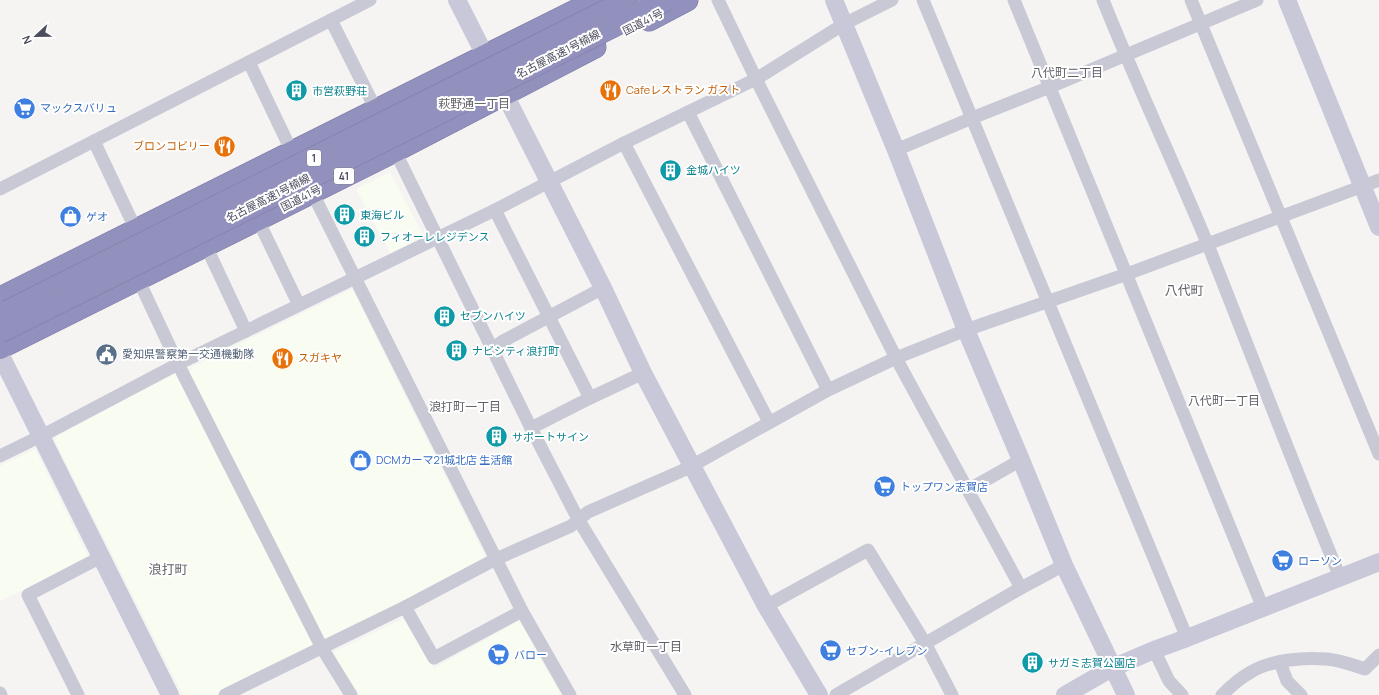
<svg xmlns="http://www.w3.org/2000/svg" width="1379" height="695" font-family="Manrope,'Noto Sans JP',sans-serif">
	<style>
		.commercial { fill: #f9fcf0 }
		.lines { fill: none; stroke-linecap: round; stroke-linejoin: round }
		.highway-casing { stroke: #7d7ba7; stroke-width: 23 }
		.street { stroke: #c8c9d5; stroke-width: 13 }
		.secondary { stroke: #c9c8d9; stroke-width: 18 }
		.highway { stroke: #9290bc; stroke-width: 22 }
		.highway-bridge-casing { stroke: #7d7ba7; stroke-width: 23; stroke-linecap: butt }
		.highway-bridge { stroke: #9290bc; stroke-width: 22 }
		.labels { text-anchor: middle; stroke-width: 4; stroke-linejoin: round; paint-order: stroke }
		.shield { fill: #fff; stroke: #82828f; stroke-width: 1 }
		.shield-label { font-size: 10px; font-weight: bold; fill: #4c4c5f }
		.street-label { font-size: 11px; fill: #4c4c5f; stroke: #fff }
		.food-label { font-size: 11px; fill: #c56008; stroke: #fff; text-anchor: start }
		.culture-label { font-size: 11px; fill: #0d838f; stroke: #fff; text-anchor: start }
		.shop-label { font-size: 11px; fill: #366cbe; stroke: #fff; text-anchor: start }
		.service-label { font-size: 11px; fill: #4e5e75; stroke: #fff; text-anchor: start }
		.neighbourhood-label { font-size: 12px; fill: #606067; stroke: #fff }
		.quarter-label { font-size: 13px; fill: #606067; stroke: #fff }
	</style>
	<rect width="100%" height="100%" fill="#f5f4f3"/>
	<g class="commercial">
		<polygon points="390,172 422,233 421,238 390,253 356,189"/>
		<polygon points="352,289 485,556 484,562 327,640 321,638 189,373 192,367"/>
		<polygon points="176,373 315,646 222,695 183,695 55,441 57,436"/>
		<polygon points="35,449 89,558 0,601 0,466"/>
		<polygon points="402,619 407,621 434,668 519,621 561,695 355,695 333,658 334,652"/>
	</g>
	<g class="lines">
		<defs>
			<g id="highway">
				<polyline points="649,20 687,0"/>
				<polyline points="0,298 597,0"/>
				<polyline points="0,348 395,151 595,47"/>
			</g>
		</defs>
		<use href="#highway" class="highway-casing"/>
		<g class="street">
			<polyline points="718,0 756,79 896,358 1021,588"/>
			<polyline points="923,0 1187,638"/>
			<polyline points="1014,0 1263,608"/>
			<path d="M1103,0c33,83 71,163 105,245 44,111 86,222 132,332"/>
			<polyline points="1191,0 1379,454"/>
			<polyline points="331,20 376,110"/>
			<polyline points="249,62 292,152"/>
			<polyline points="688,112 828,390"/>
			<polyline points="94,141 136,230"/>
			<polyline points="624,143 769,422"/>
			<polyline points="896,150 972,118 1050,87 1257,0"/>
			<polyline points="395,151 531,428 578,519 685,695"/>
			<polyline points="0,189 370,0"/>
			<polyline points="312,192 522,611 570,695"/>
			<polyline points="495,210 590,398"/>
			<polyline points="258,220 299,305"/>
			<polyline points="206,246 246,331"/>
			<polyline points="138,279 178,364 322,648 351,695"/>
			<polyline points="492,349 503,341 603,288"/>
			<polyline points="531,428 590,398 643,373"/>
			<polyline points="0,456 49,432 178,364 495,210 624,143 756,79 844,24 892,0"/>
			<polyline points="968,490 1021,460"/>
			<polyline points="766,606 868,550 925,643 952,695"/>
			<polyline points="405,607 434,658 522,611"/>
			<polyline points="1158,658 1169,681 1182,695"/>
			<polyline points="1280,662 1287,681 1301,695"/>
			<polyline points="0,693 1,695"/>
			<polyline points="78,695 28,595 101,557"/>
			<polyline points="225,695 405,607 496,559 571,526 588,512 686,469 828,390 896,358 966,330 1127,274 1379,180"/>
			<polyline points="836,695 1021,588 1064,565"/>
			<path d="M1222,695c9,-9 18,-17 29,-23 19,-12 53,-15 75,-13 13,1 27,6 39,10l14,-14"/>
		</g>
		<g class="secondary">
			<polyline points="457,0 603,288 643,373 766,606 819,695"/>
			<polyline points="834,0 896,150 966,330 1021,460 1064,565 1126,695"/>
			<polyline points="1287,0 1379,227"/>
			<polyline points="0,354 170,695"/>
			<polyline points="1065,695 1112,668 1154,650 1187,638 1379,562"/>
		</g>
		<use href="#highway" class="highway"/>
		<defs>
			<g id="highway-bridge">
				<polyline points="8,311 628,0"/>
				<polyline points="0,332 666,0"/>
			</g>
		</defs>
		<use href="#highway-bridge" class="highway-bridge-casing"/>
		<use href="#highway-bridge" class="highway-bridge"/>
	</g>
	<defs>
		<symbol id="restaurant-disc" viewBox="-11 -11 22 22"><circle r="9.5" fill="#e8710a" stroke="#fff"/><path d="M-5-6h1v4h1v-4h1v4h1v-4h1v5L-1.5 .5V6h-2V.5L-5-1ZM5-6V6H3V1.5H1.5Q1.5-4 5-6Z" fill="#fff"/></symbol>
		<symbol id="building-disc" viewBox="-11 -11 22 22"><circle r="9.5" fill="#0f9aa8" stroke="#fff"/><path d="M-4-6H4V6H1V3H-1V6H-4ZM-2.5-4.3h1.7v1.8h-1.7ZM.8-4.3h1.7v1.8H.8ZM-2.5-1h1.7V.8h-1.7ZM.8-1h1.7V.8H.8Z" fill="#fff"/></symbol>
		<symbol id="supermarket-disc" viewBox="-11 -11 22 22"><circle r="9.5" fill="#3f7fe0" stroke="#fff"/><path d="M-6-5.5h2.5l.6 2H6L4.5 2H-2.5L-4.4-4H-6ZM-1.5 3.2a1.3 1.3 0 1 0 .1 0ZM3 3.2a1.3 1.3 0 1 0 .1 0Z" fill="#fff"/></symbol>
		<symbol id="shop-disc" viewBox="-11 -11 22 22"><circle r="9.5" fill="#3f7fe0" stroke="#fff"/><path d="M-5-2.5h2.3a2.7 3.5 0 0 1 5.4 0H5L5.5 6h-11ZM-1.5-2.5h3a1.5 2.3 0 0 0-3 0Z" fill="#fff"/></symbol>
		<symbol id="civic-disc" viewBox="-11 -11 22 22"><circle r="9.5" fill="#5c6f8a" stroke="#fff"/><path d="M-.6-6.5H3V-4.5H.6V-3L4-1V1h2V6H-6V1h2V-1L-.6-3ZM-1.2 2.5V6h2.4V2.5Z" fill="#fff"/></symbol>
	</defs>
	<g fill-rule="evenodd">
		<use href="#restaurant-disc" x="598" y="78" width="25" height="25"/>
		<use href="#building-disc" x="284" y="78" width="25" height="25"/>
		<use href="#supermarket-disc" x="12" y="96" width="25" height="25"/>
		<use href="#restaurant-disc" x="212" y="134" width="25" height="25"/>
		<use href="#building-disc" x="658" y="158" width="25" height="25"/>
		<use href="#building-disc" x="332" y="202" width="25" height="25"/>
		<use href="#shop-disc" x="58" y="204" width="25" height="25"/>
		<use href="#building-disc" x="352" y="224" width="25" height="25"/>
		<use href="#building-disc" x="432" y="304" width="25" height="25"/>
		<use href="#building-disc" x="444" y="338" width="25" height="25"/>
		<use href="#civic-disc" x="94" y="342" width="25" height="25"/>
		<use href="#restaurant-disc" x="270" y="346" width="25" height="25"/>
		<use href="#building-disc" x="484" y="424" width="25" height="25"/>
		<use href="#shop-disc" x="348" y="448" width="25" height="25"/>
		<use href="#supermarket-disc" x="872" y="474" width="25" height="25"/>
		<use href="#supermarket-disc" x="1270" y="548" width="25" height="25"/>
		<use href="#supermarket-disc" x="818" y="638" width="25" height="25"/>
		<use href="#supermarket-disc" x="486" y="642" width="25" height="25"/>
		<use href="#building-disc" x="1020" y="650" width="25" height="25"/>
	</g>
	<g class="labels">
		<g class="shield">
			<rect x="307" y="150" width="14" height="16" rx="3"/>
			<rect x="334" y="168" width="20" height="16" rx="3"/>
		</g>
		<g class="shield-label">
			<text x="314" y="162">1</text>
			<text x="344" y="180">41</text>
		</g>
		<g class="street-label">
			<text transform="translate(643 22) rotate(-27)" y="4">国道41号</text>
			<text transform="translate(558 54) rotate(-27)" y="4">名古屋高速1号楠線</text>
			<text transform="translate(268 198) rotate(-27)" y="4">名古屋高速1号楠線</text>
			<text transform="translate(301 198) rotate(-27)" y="4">国道41号</text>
		</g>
		<g class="food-label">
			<text x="626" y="94">Cafeレストラン ガスト</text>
			<text x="210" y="150" text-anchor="end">ブロンコビリー</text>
			<text x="298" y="362">スガキヤ</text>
		</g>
		<g class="culture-label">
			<text x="312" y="95">市営萩野荘</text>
			<text x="686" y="174">金城ハイツ</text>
			<text x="360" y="219">東海ビル</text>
			<text x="380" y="241">フィオーレレジデンス</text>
			<text x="460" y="320">セブンハイツ</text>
			<text x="472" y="355">ナビシティ浪打町</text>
			<text x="512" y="441">サポートサイン</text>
			<text x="1048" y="667">サガミ志賀公園店</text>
		</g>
		<g class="shop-label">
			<text x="40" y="112">マックスバリュ</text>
			<text x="86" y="221">ゲオ</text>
			<text x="376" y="464">DCMカーマ21城北店 生活館</text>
			<text x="900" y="491">トップワン志賀店</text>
			<text x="1298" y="565">ローソン</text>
			<text x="846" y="655">セブン-イレブン</text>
			<text x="514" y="659">バロー</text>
		</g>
		<g class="service-label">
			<text x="122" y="358">愛知県警察第一交通機動隊</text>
		</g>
		<g class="neighbourhood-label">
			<text x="1067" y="77">八代町二丁目</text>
			<text x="474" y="108">萩野通一丁目</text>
			<text x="1224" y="405">八代町一丁目</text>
			<text x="465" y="411">浪打町一丁目</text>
			<text x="646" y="651">水草町一丁目</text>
		</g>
		<g class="quarter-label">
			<text x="1184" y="295">八代町</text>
			<text x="168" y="574">浪打町</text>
		</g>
	</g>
	<g transform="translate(36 36) rotate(248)" stroke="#ffffff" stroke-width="3" paint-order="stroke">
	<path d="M0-3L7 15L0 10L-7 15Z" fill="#4c4c5f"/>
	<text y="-6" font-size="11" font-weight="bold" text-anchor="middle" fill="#4c4c5f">N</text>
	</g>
</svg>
